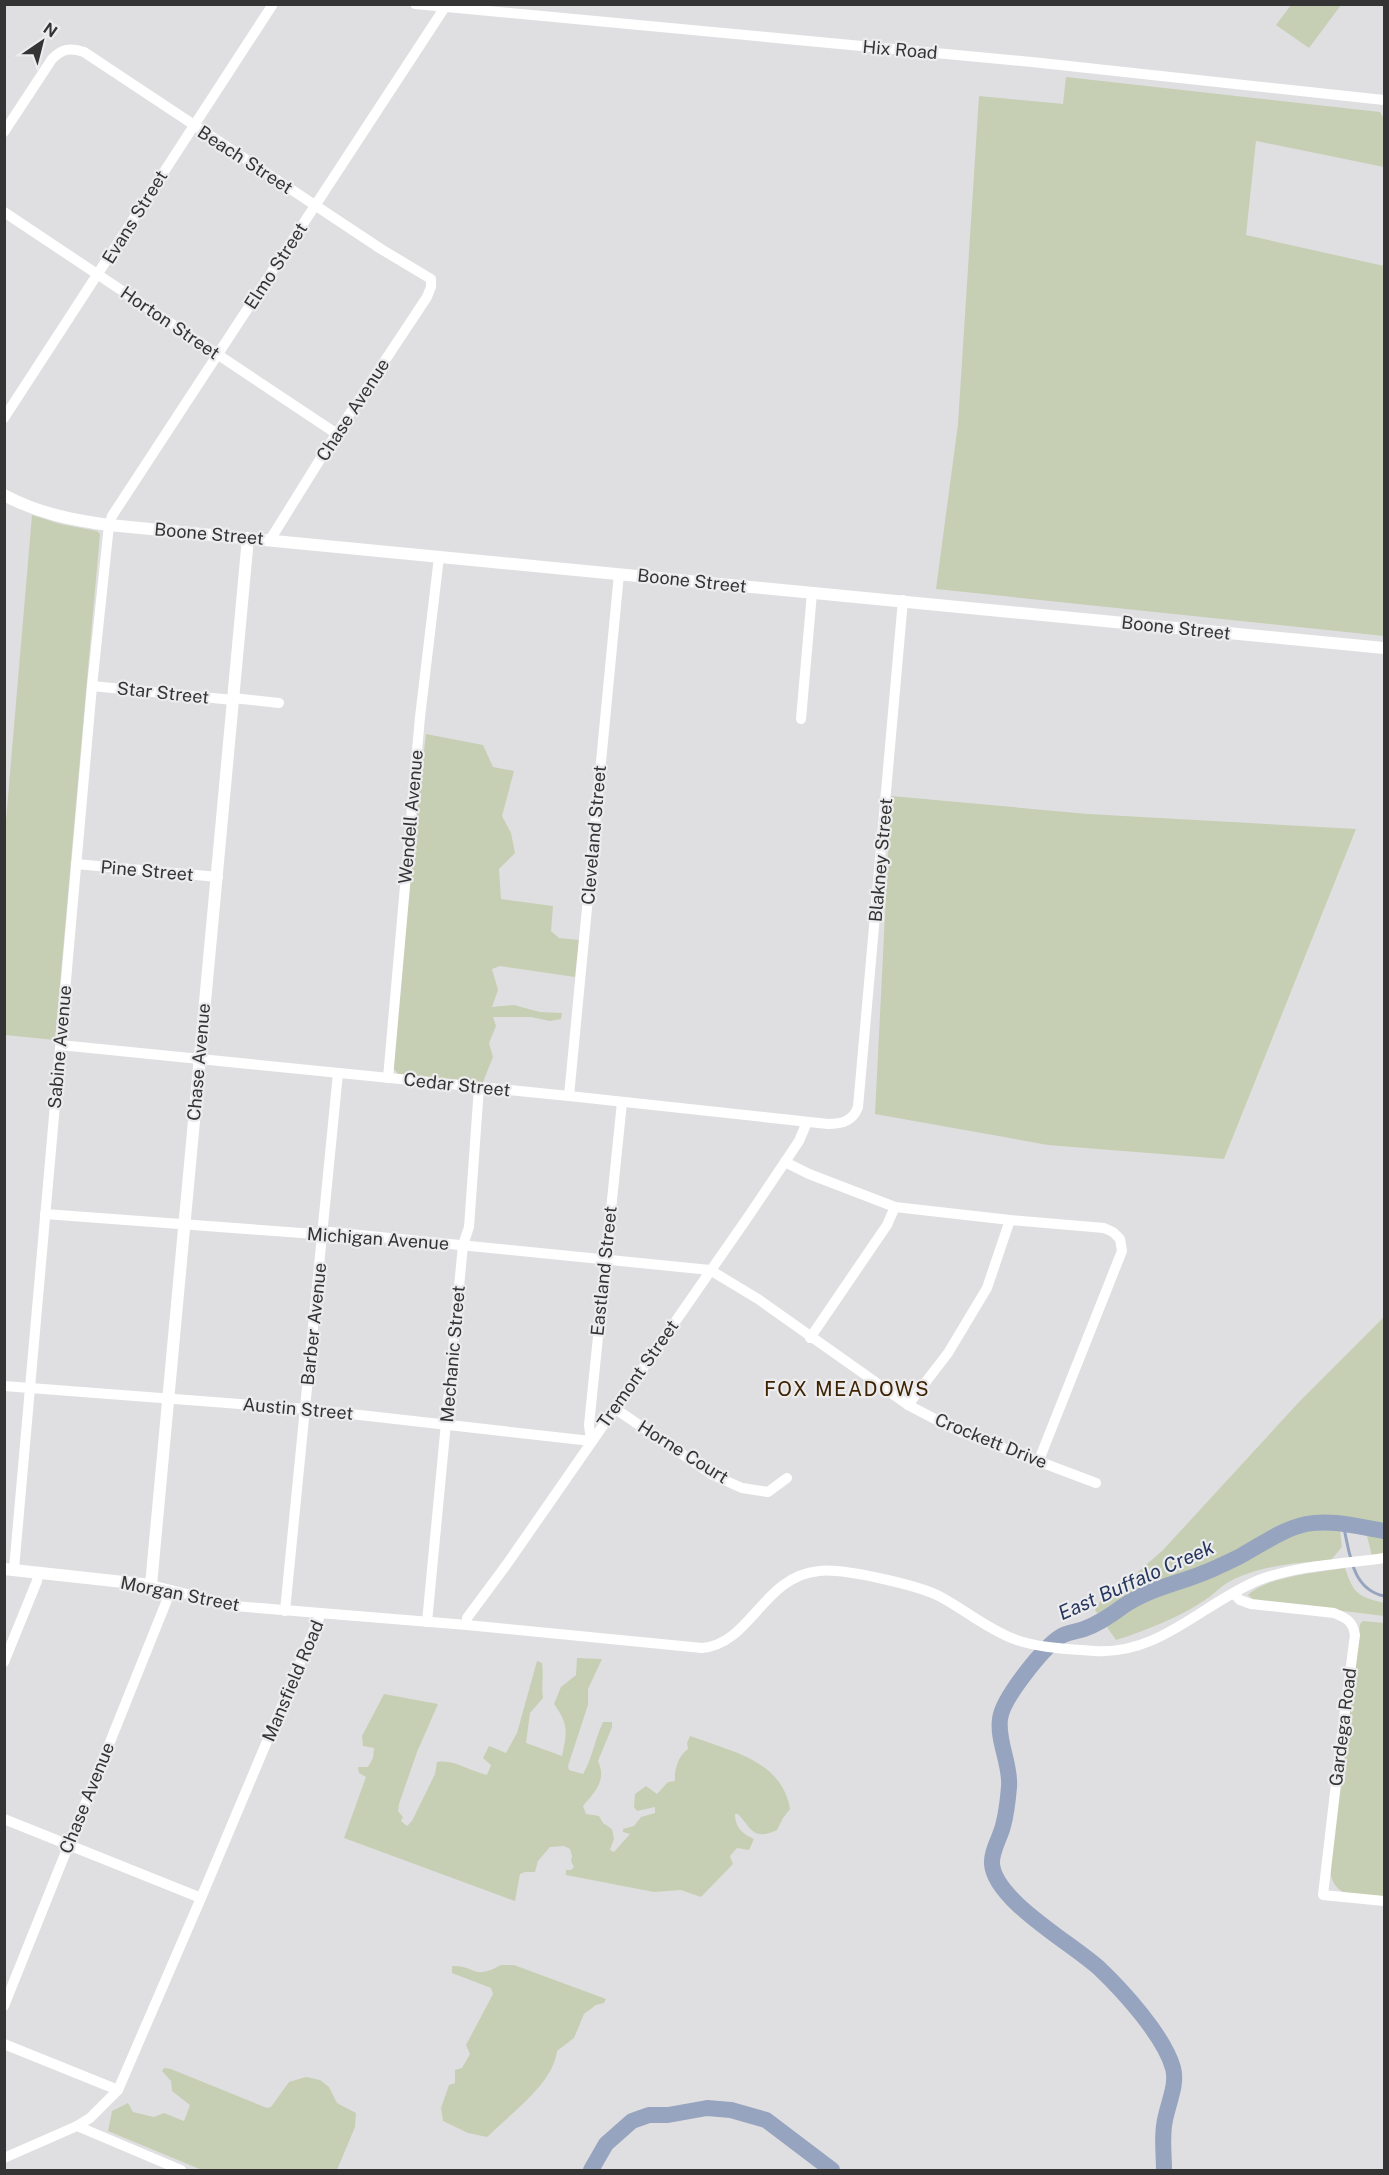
<svg xmlns="http://www.w3.org/2000/svg" width="1389" height="2175" font-family="'Public Sans',sans-serif">
	<style>
		.green { fill: #c6cfb3 }
		.lines { fill: none; stroke-linecap: round; stroke-linejoin: round }
		.stream { stroke: #96a4bf; stroke-width: 3 }
		.river { stroke: #96a4bf; stroke-width: 16 }
		.minor { stroke: #fff; stroke-width: 10 }
		.tertiary { stroke: #fff; stroke-width: 12 }
		.labels { text-anchor: middle; stroke-width: 4.5; stroke-linejoin: round; paint-order: stroke }
		.street-label { font-size: 18px; fill: #343435; stroke: #ececee }
		.neighbourhood-label { font-size: 20px; letter-spacing: 1.5px; fill: #3e2303; stroke: #ececee }
		.water-label { font-size: 20px; font-style: italic; fill: #25375e; stroke: #ececee }
	</style>
	<rect width="100%" height="100%" fill="#dfdfe1"/>
	<g class="green">
		<polygon points="1291,5 1291,4 1341,5 1309,48 1276,25"/>
		<polygon points="1066,77 1380,112 1384,119 1384,167 1256,141 1246,235 1384,266 1384,636 936,589 958,424 979,96 1063,104"/>
		<polygon points="32,515 60,524 97,531 100,534 55,1040 5,1035 5,832"/>
		<polygon points="426,734 483,745 493,767 514,771 502,816 511,833 515,853 499,869 501,899 553,906 551,931 559,938 579,940 575,977 500,966 492,969 498,990 492,1007 514,1005 540,1012 562,1013 561,1019 550,1021 531,1017 493,1017 496,1026 489,1043 493,1057 483,1082 399,1075 393,1068 414,837"/>
		<polygon points="891,796 1088,814 1356,829 1224,1159 1048,1145 875,1114"/>
		<path d="M1384,1317v237l-12,2 -6,-24 -26,-2 2,17 -11,13c-34,3 -73,5 -104,23 -8,5 -14,12 -22,17 -25,17 -60,31 -89,40l-21,-30 8,-13 35,-25 25,-22 136,-148z"/>
		<path d="M1345,1568c9,26 12,28 39,35v13l-130,-16 -6,-5c17,-18 72,-23 97,-27z"/>
		<path d="M1363,1621l21,2v275c-23,-2 -51,2 -54,-28l30,-246z"/>
		<path d="M577,1658l25,1 -14,30v16l-20,61 1,4 14,4c9,-15 12,-35 20,-52h9v5l-14,34c9,19 -3,31 -15,45l3,8 13,2 4,7 9,6 2,10 -4,11 4,2 16,-18 -7,-2v-3l11,-3 7,-9 14,-4v-6l-18,4 -3,-4 1,-13 11,-8 11,8 11,-12 7,-1c-1,-11 3,-25 13,-32l-1,-6 3,-7c40,15 92,24 100,73l-7,9 -6,12c-24,11 -25,-1 -39,-16h-3c0,14 8,20 19,25l-5,11 -12,-2 -7,8 3,8 -32,33 -20,-7 -27,2 -88,-17v-5h5l3,-3 -3,-6 1,-5 -2,-7 -6,-3 -14,1 -12,14 -3,11h-10l-5,2 -5,27 -171,-63 22,-61 -7,-4 -1,-6h10l5,-9 1,-10 -11,-2 -1,-10 22,-42 54,10 -21,48 -18,52 -1,7 5,6 -2,4 6,5 5,-5 23,-47 2,-12c17,-3 32,9 50,13l4,-10 -8,-7 6,-12 17,7 11,-20 20,-72 5,2c2,12 -1,23 1,35l-13,15 -4,30 36,13c5,-24 7,-31 -8,-52l7,-17 15,-12z"/>
		<path d="M501,1965h13l92,34 -2,4 -8,2 -12,9 -10,24 -17,13c-4,33 -47,63 -70,86l-19,-4 -25,-12 -2,-13 8,-23 6,-2v-13l7,-2 8,-14 -4,-9 27,-51 -2,-6 -39,-15v-7c24,-1 20,15 49,-1z"/>
		<polygon points="164,2068 171,2069 267,2108 271,2107 289,2082 306,2077 320,2080 329,2087 337,2103 356,2113 355,2127 337,2170 202,2170 108,2131 112,2111 128,2103 133,2112 154,2117 164,2113 184,2121 190,2105 172,2091 171,2081 162,2071"/>
	</g>
	<g class="lines">
		<path class="stream" d="M1343,1524c7,29 8,65 41,72"/>
		<g class="river">
			<polyline points="591,2170 606,2144 632,2121 649,2115 668,2115 707,2108 731,2110 766,2120 832,2170"/>
			<path d="M1164,2170c0,-14 -2,-29 0,-44 2,-19 14,-40 9,-58 -9,-32 -49,-76 -73,-99 -27,-25 -105,-68 -108,-105 -1,-12 8,-26 11,-38 3,-11 5,-27 6,-39 2,-23 -12,-45 -9,-68 2,-20 43,-71 60,-82 7,-5 16,-5 24,-8 14,-5 26,-13 38,-22 28,-20 61,-24 91,-38 10,-5 21,-9 31,-15 20,-11 39,-25 62,-30 26,-5 53,3 78,7"/>
		</g>
		<g class="minor">
			<polyline points="415,4 1032,62 1384,100"/>
			<path d="M4,132l48,-73c10,-10 18,-12 32,-7l297,197 50,30v8l-4,10 -98,148 -59,95"/>
			<polyline points="4,212 337,434"/>
			<polyline points="4,418 273,4"/>
			<polyline points="92,686 233,700"/>
			<polyline points="233,698 279,703"/>
			<polyline points="801,719 812,593"/>
			<polyline points="76,864 218,877"/>
			<path d="M60,1045l509,51 259,28c14,0 25,-3 30,-17l45,-507"/>
			<polyline points="388,1078 420,717 439,557"/>
			<polyline points="569,1096 619,574"/>
			<polyline points="785,1162 809,1174 895,1207 1010,1220 1104,1228 1113,1232 1120,1239 1122,1251 1039,1460"/>
			<polyline points="45,1214 315,1234 330,1232 710,1270 758,1299 908,1405 958,1431 1096,1483"/>
			<polyline points="810,1338 887,1225 895,1207"/>
			<polyline points="4,1386 306,1409 591,1441 589,1425 622,1102"/>
			<polyline points="908,1405 948,1353 987,1288 1010,1220"/>
			<polyline points="614,1408 713,1475 742,1488 768,1492 787,1478"/>
			<polyline points="14,1569 92,686 109,525 112,516 445,7"/>
			<path d="M151,1585l83,21 233,19 235,23c49,-4 61,-72 117,-77 24,-3 98,14 120,25 25,13 48,33 75,43 24,9 54,10 81,12 65,4 108,-48 164,-71 39,-15 85,-16 125,-22"/>
			<path d="M1234,1594l6,6 11,4 83,9c12,5 19,8 21,22l-14,106 -18,154 61,6"/>
			<polyline points="285,1611 338,1073"/>
			<polyline points="427,1622 463,1245 469,1227 479,1087"/>
			<polyline points="467,1625 467,1618 507,1564 750,1214 799,1141 807,1122"/>
			<polyline points="4,1662 37,1581 38,1573"/>
			<polyline points="4,1819 201,1898"/>
			<polyline points="4,2006 171,1590"/>
			<polyline points="4,2044 118,2090"/>
			<polyline points="77,2126 181,2170"/>
			<polyline points="4,2158 77,2126 90,2118 118,2090 201,1898 321,1613"/>
		</g>
		<g class="tertiary">
			<path d="M4,495c33,18 68,25 105,30l1275,123"/>
			<polyline points="4,1569 151,1585 248,538"/>
		</g>
	</g>
	<g class="labels">
		<g class="street-label">
			<text transform="translate(900 50) rotate(5)" y="6">Hix Road</text>
			<text transform="translate(245 160) rotate(33)" y="6">Beach Street</text>
			<text transform="translate(135 217) rotate(-58)" y="6">Evans Street</text>
			<text transform="translate(276 266) rotate(-57)" y="6">Elmo Street</text>
			<text transform="translate(170 323) rotate(34)" y="6">Horton Street</text>
			<text transform="translate(353 410) rotate(-57)" y="6">Chase Avenue</text>
			<text transform="translate(209 534) rotate(5)" y="6">Boone Street</text>
			<text transform="translate(692 581) rotate(6)" y="6">Boone Street</text>
			<text transform="translate(1176 628) rotate(6)" y="6">Boone Street</text>
			<text transform="translate(163 693) rotate(6)" y="6">Star Street</text>
			<text transform="translate(411 817) rotate(-85)" y="6">Wendell Avenue</text>
			<text transform="translate(594 835) rotate(-85)" y="6">Cleveland Street</text>
			<text transform="translate(881 860) rotate(-85)" y="6">Blakney Street</text>
			<text transform="translate(147 871) rotate(5)" y="6">Pine Street</text>
			<text transform="translate(60 1047) rotate(-85)" y="6">Sabine Avenue</text>
			<text transform="translate(199 1062) rotate(-85)" y="6">Chase Avenue</text>
			<text transform="translate(457 1085) rotate(6)" y="6">Cedar Street</text>
			<text transform="translate(378 1239) rotate(4)" y="6">Michigan Avenue</text>
			<text transform="translate(604 1271) rotate(-84)" y="6">Eastland Street</text>
			<text transform="translate(314 1324) rotate(-84)" y="6">Barber Avenue</text>
			<text transform="translate(453 1354) rotate(-85)" y="6">Mechanic Street</text>
			<text transform="translate(638 1374) rotate(-55)" y="6">Tremont Street</text>
			<text transform="translate(298 1409) rotate(5)" y="6">Austin Street</text>
			<text transform="translate(991 1441) rotate(22)" y="6">Crockett Drive</text>
			<text transform="translate(683 1452) rotate(32)" y="6">Horne Court</text>
			<text transform="translate(180 1594) rotate(11)" y="6">Morgan Street</text>
			<text transform="translate(293 1681) rotate(-67)" y="6">Mansfield Road</text>
			<text transform="translate(1343 1727) rotate(-83)" y="6">Gardega Road</text>
			<text transform="translate(87 1798) rotate(-68)" y="6">Chase Avenue</text>
		</g>
		<g class="neighbourhood-label">
			<text x="847" y="1396">FOX MEADOWS</text>
		</g>
		<g class="water-label">
			<text transform="translate(1136 1580) rotate(-24)" y="7">East Buffalo Creek</text>
		</g>
	</g>
	<rect width="1389" height="2175" fill="none" stroke="#343435" stroke-width="12"/>
	<g transform="translate(42 42) rotate(35)" stroke="#ececee" stroke-width="4.5" paint-order="stroke">
	<path d="M0-4.5L10 22L0 15L-10 22Z" fill="#343435"/>
	<text y="-9" font-size="16" font-weight="bold" text-anchor="middle" fill="#343435">N</text>
	</g>
</svg>
